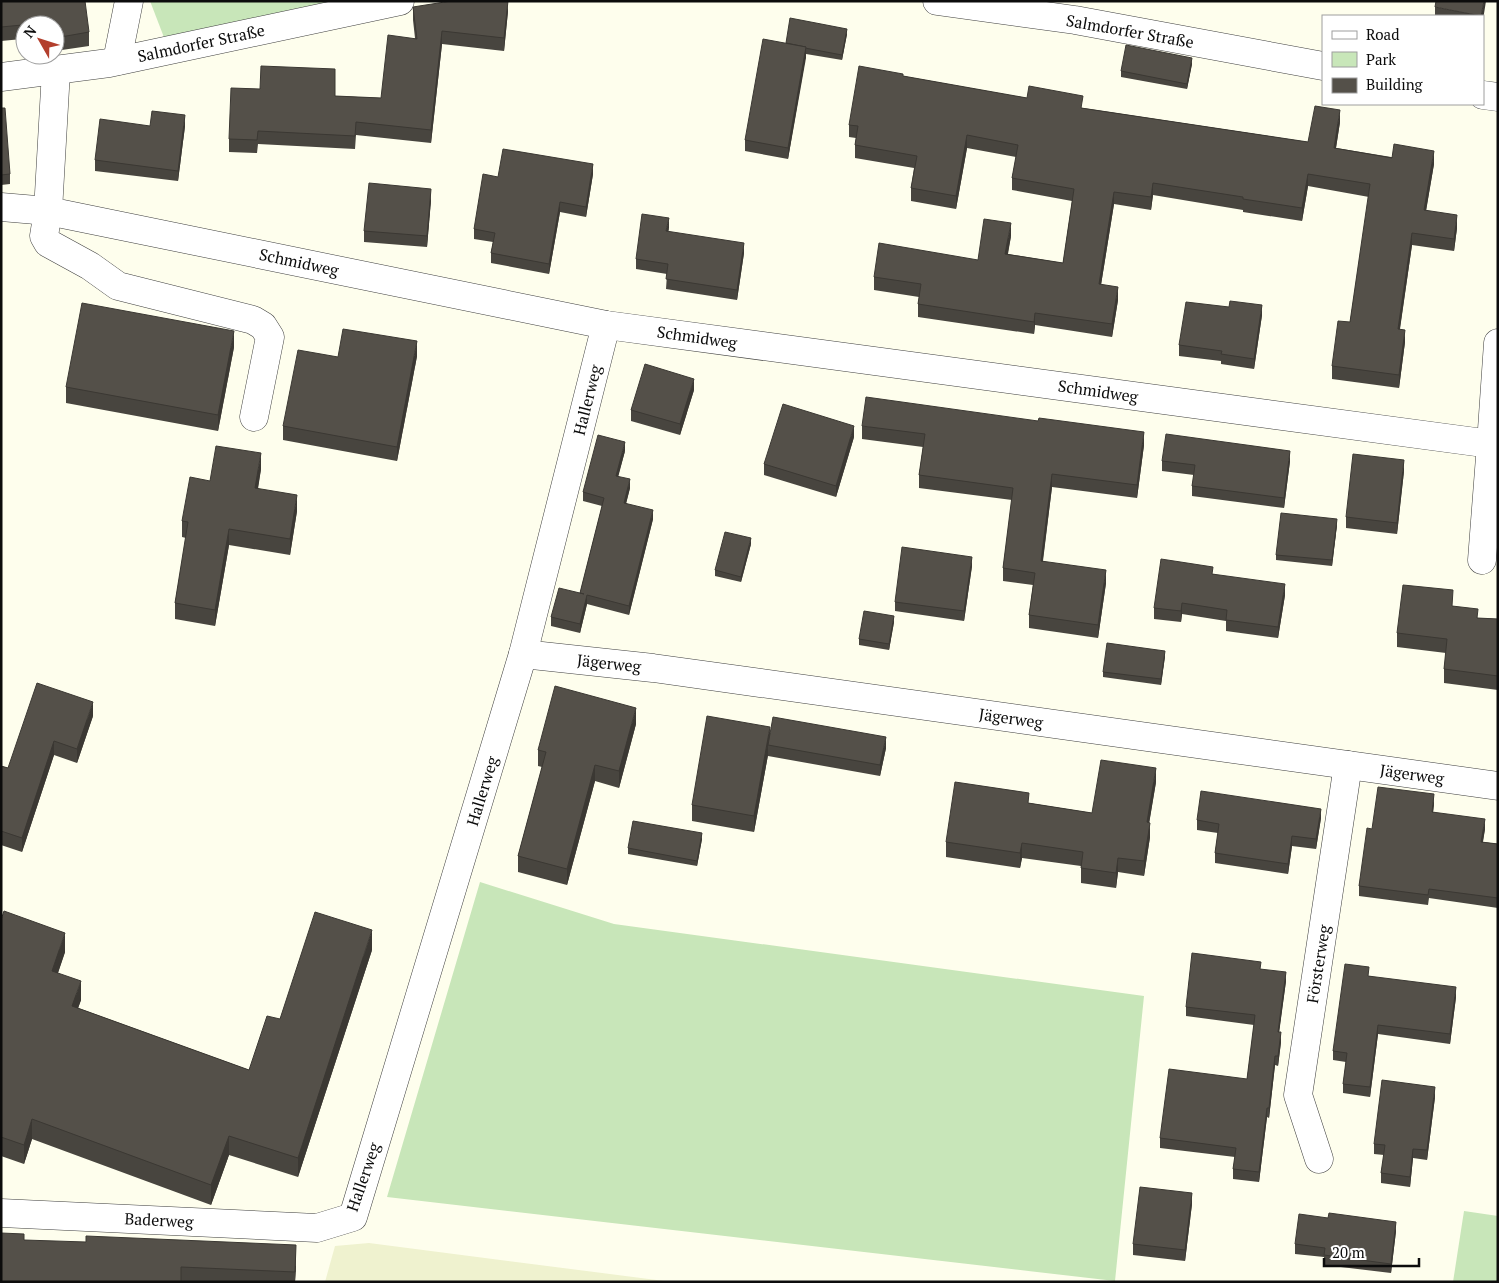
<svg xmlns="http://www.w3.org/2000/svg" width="1499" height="1283" font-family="'PT Serif',serif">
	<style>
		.farmland { fill: #eff2cf }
		.green { fill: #c8e6b9 }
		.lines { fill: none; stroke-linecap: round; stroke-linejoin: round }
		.minor-casing { stroke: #3f3f3f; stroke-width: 29 }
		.minor { stroke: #fff; stroke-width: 28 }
		.wall { fill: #48453f }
		.shaded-wall { fill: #3b3833 }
		.building { fill: #545049; stroke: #3b3833 }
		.labels { text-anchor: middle; stroke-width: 5; stroke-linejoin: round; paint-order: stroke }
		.street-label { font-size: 16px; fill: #0c0c0c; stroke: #fff }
	</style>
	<rect width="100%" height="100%" fill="#fefeed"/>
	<polygon class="farmland" points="369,1243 672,1282 325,1282 335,1246"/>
	<g class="green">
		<polygon points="150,1 332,1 165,40"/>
		<polygon points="480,882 614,924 1144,996 1115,1281 387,1197"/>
		<polygon points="1464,1211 1498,1216 1498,1282 1453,1282"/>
	</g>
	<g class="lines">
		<defs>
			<g id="minor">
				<polyline points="937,1 1075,20 1323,66"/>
				<polyline points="117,61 129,1"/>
				<polyline points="56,71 48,211 606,325 1491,444 1498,343"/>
				<polyline points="1,77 109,63 400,1"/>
				<polyline points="1483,95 1498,97"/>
				<polyline points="1,207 48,211 44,236 48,243 90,266 118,286 253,320 263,326 270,337 254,417"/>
				<polyline points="1482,560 1491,444"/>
				<polyline points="523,654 653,668 1498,786"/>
				<polyline points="1319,1159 1298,1095 1348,765"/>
				<polyline points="1,1213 317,1228 353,1217 523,654 606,325"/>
			</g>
		</defs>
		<use href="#minor" class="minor-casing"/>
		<use href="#minor" class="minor"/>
	</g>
	<g class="wall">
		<polygon points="1,1 89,32 89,46 55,51 55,25 25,25 25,55 32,55 24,56 22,39 1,41"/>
		<polygon points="413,7 508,11 504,51 442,44 431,143 356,135 355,149 258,144 257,153 229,152 229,139 335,96 381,98 415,38 413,20"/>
		<polygon points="1435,7 1483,16 1435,16"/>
		<polygon points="847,34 842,60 806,54 788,159 745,151 745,140 786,43"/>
		<polygon points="1192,64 1187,89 1121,77 1121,71"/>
		<polygon points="903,76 1083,108 1308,142 1340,122 1336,148 1434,164 1426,210 1457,228 1454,251 1412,245 1400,329 1405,342 1399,388 1332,379 1332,366 1350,322 1369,197 1308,186 1302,221 1243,212 1243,210 1153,195 1151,210 1114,204 1101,285 1118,300 1112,337 1035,325 1034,334 918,317 918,304 919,297 874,290 874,277 978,260 1011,236 1008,254 1063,263 1072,201 1012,190 1012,178 1016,157 967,148 956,209 911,201 911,188 914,168 855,158 855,145 856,138 849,137 849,125"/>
		<polygon points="1,106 10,174 10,184 1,185"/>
		<polygon points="150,126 185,126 178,181 95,171 95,160"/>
		<polygon points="593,174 586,217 560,212 549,274 491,263 491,253 493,242 474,239 474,229 498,177"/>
		<polygon points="431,200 427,247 364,242 364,231"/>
		<polygon points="669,228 668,232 744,253 737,300 666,289 667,274 636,269 636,259"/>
		<polygon points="1229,307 1262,315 1254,369 1221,364 1221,361 1179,356 1179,345"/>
		<polygon points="234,347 218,431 66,403 66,387"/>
		<polygon points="417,356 397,461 283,440 283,426 338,357"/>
		<polygon points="694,390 680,435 631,421 631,410"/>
		<polygon points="862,426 1144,445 1137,498 1052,487 1043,561 1106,583 1098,638 1029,628 1029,615 1033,585 1003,581 1003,568 1012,500 919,488 919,475 923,447 862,439"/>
		<polygon points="854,437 836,497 764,475 764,464"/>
		<polygon points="625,451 618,476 630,488 626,503 653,519 629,615 587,604 580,633 551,626 551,617 580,593 602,506 583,501 583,492"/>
		<polygon points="1162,461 1290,461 1284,508 1192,496 1192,486 1194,475 1162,471"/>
		<polygon points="261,469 258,489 297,511 290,555 229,545 215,626 175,619 175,603 186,538 182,537 182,521 210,481"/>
		<polygon points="1404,471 1397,534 1346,528 1346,517"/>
		<polygon points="1337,525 1332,566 1276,560 1276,555"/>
		<polygon points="751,544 741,582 715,576 715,570"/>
		<polygon points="972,566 964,621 895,611 895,602"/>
		<polygon points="1213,574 1285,595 1278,638 1226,631 1226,621 1182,614 1181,622 1154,619 1154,608"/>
		<polygon points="1453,606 1478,618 1498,619 1498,690 1444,683 1444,669 1446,653 1397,647 1397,633"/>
		<polygon points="894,622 889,650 859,645 859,639"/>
		<polygon points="1165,656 1161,685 1103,677 1103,672"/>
		<polygon points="93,716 77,763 54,755 22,852 1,845 1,766 8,768"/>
		<polygon points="636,724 619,788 595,781 567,885 518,872 518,856 542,767 538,766 538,750"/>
		<polygon points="770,733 886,748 880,776 768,756 768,755 754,832 692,821 692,805"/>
		<polygon points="1156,782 1149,823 1150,837 1144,876 1118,872 1116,888 1081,883 1081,866 1022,858 1020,868 946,857 946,842 1029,803 1092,813"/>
		<polygon points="1434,804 1433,812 1485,829 1483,842 1498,844 1498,908 1429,898 1428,905 1359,896 1359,886 1372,829"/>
		<polygon points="1321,818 1316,849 1292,846 1288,874 1215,863 1215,853 1218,833 1197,830 1197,820"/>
		<polygon points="702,839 697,866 628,854 628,848"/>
		<polygon points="1,920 65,952 58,973 81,1000 78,1008 249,1070 280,1019 372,950 298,1177 229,1155 211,1205 32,1139 24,1164 1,1156"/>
		<polygon points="1261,969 1286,981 1279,1032 1281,1042 1278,1066 1275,1065 1269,1118 1267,1117 1259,1182 1233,1179 1233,1169 1235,1157 1160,1148 1160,1138 1247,1079 1254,1025 1186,1016 1186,1007"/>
		<polygon points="1369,976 1456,997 1450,1044 1378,1034 1370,1097 1343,1093 1343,1084 1346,1062 1333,1060 1333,1051"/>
		<polygon points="1435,1097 1427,1160 1413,1158 1410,1187 1381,1183 1381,1173 1384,1155 1374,1154 1374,1144"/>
		<polygon points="1192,1204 1185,1261 1133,1255 1133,1244"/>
		<polygon points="1396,1231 1391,1273 1324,1265 1324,1257 1295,1254 1295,1244"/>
		<polygon points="24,1240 296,1266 295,1282 1,1282"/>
	</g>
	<g class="shaded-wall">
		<polygon points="508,1 508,11 504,51 504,38"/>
		<polygon points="1484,1 1486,1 1483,20 1483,16 1481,16"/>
		<polygon points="847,29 847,34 842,60 842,55"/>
		<polygon points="442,31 442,44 431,143 431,130"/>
		<polygon points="806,47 806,58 788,159 788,148"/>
		<polygon points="1192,58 1192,64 1187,89 1187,84"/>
		<polygon points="1340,110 1340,122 1334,160 1334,148"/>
		<polygon points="185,115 185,126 178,181 178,171"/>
		<polygon points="967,135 967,148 956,209 956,196"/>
		<polygon points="1434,151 1434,164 1424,223 1424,210"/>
		<polygon points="593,164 593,174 586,217 586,207"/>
		<polygon points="1308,174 1308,186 1302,221 1302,208"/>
		<polygon points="1153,183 1153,195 1151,210 1151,197"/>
		<polygon points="431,189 431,200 427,247 427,236"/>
		<polygon points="1114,192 1114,204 1099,297 1099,284"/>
		<polygon points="560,202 560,212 549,274 549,264"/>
		<polygon points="1457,215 1457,228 1454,251 1454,239"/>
		<polygon points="669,218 669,228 666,241 666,231"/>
		<polygon points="1011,223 1011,236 1005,267 1005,254"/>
		<polygon points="1412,233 1412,245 1398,341 1398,329"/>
		<polygon points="744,243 744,253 737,300 737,290"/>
		<polygon points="1118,287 1118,300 1112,337 1112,324"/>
		<polygon points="1262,305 1262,315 1254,369 1254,359"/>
		<polygon points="1035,313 1035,325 1034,334 1034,322"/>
		<polygon points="1405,330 1405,342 1399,388 1399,375"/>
		<polygon points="234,331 234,347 218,431 218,415"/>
		<polygon points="417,341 417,356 397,461 397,447"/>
		<polygon points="694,379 694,390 680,435 680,424"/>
		<polygon points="854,426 854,437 836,497 836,486"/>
		<polygon points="1144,432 1144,445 1137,498 1137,485"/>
		<polygon points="625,442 625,451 616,485 616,476"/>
		<polygon points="1290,451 1290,461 1284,508 1284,498"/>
		<polygon points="261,453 261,469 255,504 255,488"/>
		<polygon points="1404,460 1404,471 1397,534 1397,523"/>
		<polygon points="1052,474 1052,487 1041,574 1041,561"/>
		<polygon points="630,479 630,488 624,512 624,503"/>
		<polygon points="297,495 297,511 290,555 290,539"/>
		<polygon points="653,510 653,519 629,615 629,606"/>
		<polygon points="1337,519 1337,525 1332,566 1332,560"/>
		<polygon points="229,529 229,545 215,626 215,610"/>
		<polygon points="751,538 751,544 741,582 741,577"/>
		<polygon points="972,557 972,566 964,621 964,611"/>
		<polygon points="1106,570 1106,583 1098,638 1098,625"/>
		<polygon points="1285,584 1285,595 1278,638 1278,627"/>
		<polygon points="587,595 587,604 580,633 580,624"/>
		<polygon points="1182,603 1182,614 1181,622 1181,611"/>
		<polygon points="894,616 894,622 889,650 889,644"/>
		<polygon points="1165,651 1165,656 1161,685 1161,679"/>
		<polygon points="93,702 93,716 77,763 77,749"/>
		<polygon points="636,708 636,724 619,788 619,771"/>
		<polygon points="770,727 770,743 768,745 768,755 754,832 754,816"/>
		<polygon points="886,737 886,748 880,776 880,765"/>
		<polygon points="54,741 54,755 22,852 22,838"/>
		<polygon points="595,765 595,781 567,885 567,869"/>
		<polygon points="1156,768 1156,782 1147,836 1147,822"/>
		<polygon points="1434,794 1434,804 1432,821 1432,812"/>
		<polygon points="1321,809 1321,818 1316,849 1316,839"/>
		<polygon points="1485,819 1485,829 1481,851 1481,842"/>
		<polygon points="1150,823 1150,837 1144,876 1144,861"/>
		<polygon points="702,833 702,839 697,866 697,861"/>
		<polygon points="1292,836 1292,846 1288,874 1288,864"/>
		<polygon points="1022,843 1022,858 1020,868 1020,853"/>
		<polygon points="1118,858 1118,872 1116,888 1116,873"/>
		<polygon points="372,930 372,950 298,1177 298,1158"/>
		<polygon points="65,933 65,952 52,990 52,971"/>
		<polygon points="1286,972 1286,981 1278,1041 1278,1032"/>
		<polygon points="81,981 81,1000 72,1025 72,1006"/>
		<polygon points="1456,987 1456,997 1450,1044 1450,1034"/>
		<polygon points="1378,1025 1378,1034 1370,1097 1370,1087"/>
		<polygon points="1281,1032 1281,1042 1278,1066 1278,1056"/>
		<polygon points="1275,1056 1275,1065 1269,1118 1269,1108"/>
		<polygon points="1435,1087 1435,1097 1427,1160 1427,1150"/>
		<polygon points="1267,1108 1267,1117 1259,1182 1259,1172"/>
		<polygon points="32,1119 32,1139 24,1164 24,1145"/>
		<polygon points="229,1136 229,1155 211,1205 211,1185"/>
		<polygon points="1413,1149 1413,1158 1410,1187 1410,1177"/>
		<polygon points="1192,1193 1192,1204 1185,1261 1185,1250"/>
		<polygon points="1396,1222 1396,1231 1391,1273 1391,1264"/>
		<polygon points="296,1245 296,1266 295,1282 295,1272"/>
	</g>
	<g class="building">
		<polygon points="1,1 85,1 89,32 55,38 55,25 25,25 25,42 24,43 22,25 1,27"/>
		<polygon points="451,1 508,1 504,38 442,31 431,130 356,122 355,136 258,131 257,140 229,139 231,88 260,89 261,66 335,69 335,96 381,98 388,35 417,39 413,7"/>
		<polygon points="1436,1 1484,1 1481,16 1435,7"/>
		<polygon points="790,18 847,29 842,55 805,48 806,47 786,43"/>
		<polygon points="763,39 806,47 788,148 745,140"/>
		<polygon points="1126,45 1192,58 1187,84 1121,71"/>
		<polygon points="859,66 903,74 903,76 1027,98 1029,86 1083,96 1081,108 1308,142 1315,106 1340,110 1334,148 1392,158 1394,144 1434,151 1424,210 1457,215 1454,239 1412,233 1398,329 1405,330 1399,375 1332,366 1338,321 1350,322 1370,184 1308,174 1302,208 1243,199 1243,197 1153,183 1151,197 1114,192 1099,284 1118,287 1112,324 1035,313 1034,322 918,304 921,284 874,277 879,243 978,260 984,219 1011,223 1005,254 1063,263 1074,189 1012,178 1018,145 967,135 956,196 911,188 917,156 855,145 858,126 849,125"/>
		<polygon points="1,106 1,108 5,108 10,174 1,175"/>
		<polygon points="152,111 185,115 178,171 95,160 100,119 150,126"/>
		<polygon points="503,149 593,164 586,207 560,202 549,264 491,253 495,233 474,229 483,174 498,177"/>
		<polygon points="369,183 431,189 427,236 364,231"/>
		<polygon points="642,214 669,218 666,231 744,243 737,290 666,279 668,264 636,259"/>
		<polygon points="1230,301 1262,305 1254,359 1221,354 1222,351 1179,345 1186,302 1229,307"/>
		<polygon points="82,303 234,331 218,415 66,387"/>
		<polygon points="343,329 417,341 397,447 283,426 298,350 338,357"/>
		<polygon points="645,364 694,379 680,424 631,410"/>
		<polygon points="866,397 1038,421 1039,418 1144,432 1137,485 1052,474 1041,561 1106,570 1098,625 1029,615 1035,573 1003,568 1013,488 919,475 925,434 862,426"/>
		<polygon points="783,404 854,426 836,486 764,464"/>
		<polygon points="1166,434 1290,451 1284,498 1192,486 1195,465 1162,461"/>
		<polygon points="598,435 625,442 616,476 630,479 624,503 653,510 629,606 587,595 580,624 551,617 559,588 584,594 580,593 604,498 583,492"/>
		<polygon points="216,446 261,453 255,488 297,495 290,539 229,529 215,610 175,603 188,522 182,521 190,477 210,481"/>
		<polygon points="1353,454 1404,460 1397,523 1346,517"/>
		<polygon points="1281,513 1337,519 1332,560 1276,555"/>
		<polygon points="725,532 751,538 741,577 715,570"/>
		<polygon points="902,547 972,557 964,611 895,602"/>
		<polygon points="1161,559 1213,567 1212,574 1285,584 1278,627 1226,620 1227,610 1182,603 1181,611 1154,608"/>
		<polygon points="1403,585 1453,590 1452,606 1478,609 1477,618 1498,619 1498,676 1444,669 1447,639 1397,633"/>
		<polygon points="864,611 894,616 889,644 859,639"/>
		<polygon points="1107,643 1165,651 1161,679 1103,672"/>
		<polygon points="37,683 93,702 77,749 54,741 22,838 1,831 1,766 8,768"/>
		<polygon points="555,686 636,708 619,771 595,765 567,869 518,856 546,752 538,750"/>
		<polygon points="707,716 770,727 754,816 692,805"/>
		<polygon points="773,717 886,737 880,765 768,745"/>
		<polygon points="1101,760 1156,768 1147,822 1150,823 1144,861 1118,858 1116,873 1081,868 1083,852 1022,843 1020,853 946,842 955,782 1029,793 1028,803 1092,813"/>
		<polygon points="1378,787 1434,794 1432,812 1485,819 1481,842 1498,844 1498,898 1429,889 1428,895 1359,886 1367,828 1372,829"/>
		<polygon points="1201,791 1321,809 1316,839 1292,836 1288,864 1215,853 1219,824 1197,820"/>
		<polygon points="633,821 702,833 697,861 628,848"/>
		<polygon points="4,911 65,933 52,971 81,981 72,1006 249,1070 267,1016 280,1019 315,912 372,930 298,1158 229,1136 211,1185 32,1119 24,1145 1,1137 1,920"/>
		<polygon points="1192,953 1261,962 1260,969 1286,972 1278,1032 1281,1032 1278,1056 1275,1056 1269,1108 1267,1108 1259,1172 1233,1169 1236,1148 1160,1138 1169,1069 1247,1079 1255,1015 1186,1007"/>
		<polygon points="1345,964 1369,967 1368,976 1456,987 1450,1034 1378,1025 1370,1087 1343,1084 1347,1053 1333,1051"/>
		<polygon points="1382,1080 1435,1087 1427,1150 1413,1149 1410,1177 1381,1173 1385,1145 1374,1144"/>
		<polygon points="1140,1187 1192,1193 1185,1250 1133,1244"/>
		<polygon points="1329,1213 1396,1222 1391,1264 1324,1255 1325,1248 1295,1244 1299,1214 1328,1218"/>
		<polygon points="1,1233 24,1234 24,1240 86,1242 86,1236 296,1245 295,1272 181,1267 181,1282 1,1282"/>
	</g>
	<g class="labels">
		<g class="street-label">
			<text transform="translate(1130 31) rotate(10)" y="6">Salmdorfer Straße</text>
			<text transform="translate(201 43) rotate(-12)" y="6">Salmdorfer Straße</text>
			<text transform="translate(299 262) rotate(12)" y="6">Schmidweg</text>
			<text transform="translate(697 337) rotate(8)" y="6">Schmidweg</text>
			<text transform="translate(1098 391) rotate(8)" y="6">Schmidweg</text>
			<text transform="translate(587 400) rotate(-76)" y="6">Hallerweg</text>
			<text transform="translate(609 663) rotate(6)" y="6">Jägerweg</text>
			<text transform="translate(1011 718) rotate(8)" y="6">Jägerweg</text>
			<text transform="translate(1412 774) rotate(8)" y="6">Jägerweg</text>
			<text transform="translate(482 791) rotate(-73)" y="6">Hallerweg</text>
			<text transform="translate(1318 964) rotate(-81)" y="6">Försterweg</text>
			<text transform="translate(363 1177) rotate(-71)" y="6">Hallerweg</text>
			<text transform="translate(159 1220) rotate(3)" y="6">Baderweg</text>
		</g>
	</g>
	<rect width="1499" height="1283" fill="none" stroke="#0c0c0c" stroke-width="5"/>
	<rect x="1322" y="15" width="162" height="90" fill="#ffffff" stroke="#9e9e9e"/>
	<rect x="1332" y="31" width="25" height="8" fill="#ffffff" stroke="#9e9e9e"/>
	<text x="1366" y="40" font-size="15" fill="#0c0c0c">Road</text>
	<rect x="1332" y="52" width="25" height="15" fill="#c8e6b9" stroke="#9e9e9e"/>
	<text x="1366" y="65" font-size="15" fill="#0c0c0c">Park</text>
	<rect x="1332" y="78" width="25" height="15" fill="#545049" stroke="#9e9e9e"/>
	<text x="1366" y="90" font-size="15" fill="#0c0c0c">Building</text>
	<g transform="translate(40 40) rotate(309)"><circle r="24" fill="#ffffff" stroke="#9e9e9e"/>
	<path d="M0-4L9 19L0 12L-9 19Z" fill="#b33f2d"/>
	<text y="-8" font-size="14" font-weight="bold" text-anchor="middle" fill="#0c0c0c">N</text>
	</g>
	<path d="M1324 1258v8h95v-8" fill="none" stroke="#0c0c0c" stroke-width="2.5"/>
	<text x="1332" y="1258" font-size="15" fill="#0c0c0c" stroke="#ffffff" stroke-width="4" paint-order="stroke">20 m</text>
</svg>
